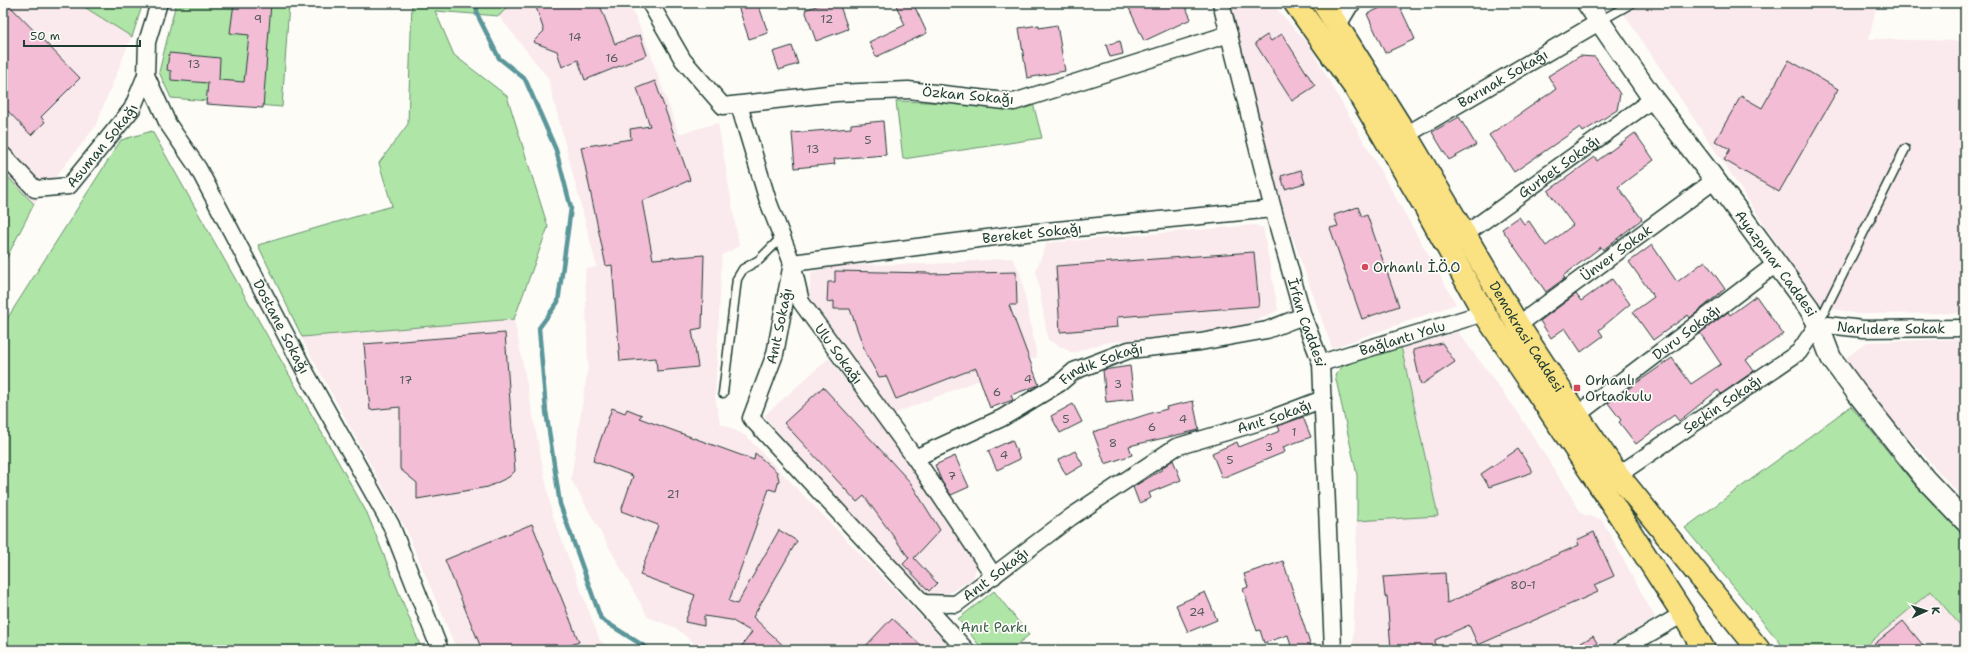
<svg xmlns="http://www.w3.org/2000/svg" width="1968" height="653" font-family="'Shantell Sans',sans-serif">
	<style>
		.built { fill: #fae9ed }
		.green { fill: #b0e5a8; stroke: #68916e }
		.lines { fill: none; stroke-linecap: round; stroke-linejoin: round }
		.stream { stroke: #5a969a; stroke-width: 4.5 }
		.building { fill: #f4bdd6; stroke: #1f3d34 }
		.service-casing { stroke: #1f3d34; stroke-width: 11 }
		.minor-casing { stroke: #1f3d34; stroke-width: 19 }
		.tertiary-casing { stroke: #1f3d34; stroke-width: 23 }
		.primary-casing { stroke: #1f3d34; stroke-width: 25 }
		.service { stroke: #fdfcf7; stroke-width: 8 }
		.minor { stroke: #fdfcf7; stroke-width: 16 }
		.tertiary { stroke: #fdfcf7; stroke-width: 20 }
		.primary { stroke: #fae181; stroke-width: 22 }
		.poi-dot { fill: #d1495b; stroke: #fdfcf7; stroke-width: 1.5 }
		.labels { text-anchor: middle; stroke-width: 3.5; stroke-linejoin: round; paint-order: stroke }
		.number-label { font-size: 12px; fill: #545d5c }
		.street-label { font-size: 14px; fill: #1f3d34; stroke: #fdfcf7 }
		.poi-label { font-size: 14px; fill: #1f3d34; stroke: #fdfcf7; text-anchor: start }
		.park-label { font-size: 14px; fill: #3c5f4b; stroke: #fdfcf7 }
	</style>
	<rect width="100%" height="100%" fill="#fdfcf7"/>
	<filter id="ink" filterUnits="userSpaceOnUse"><feTurbulence type="fractalNoise" baseFrequency=".025" numOctaves="2"/><feDisplacementMap in="SourceGraphic" scale="8" xChannelSelector="R" yChannelSelector="G"/><feConvolveMatrix kernelMatrix="1 2 1 2 8 2 1 2 1" color-interpolation-filters="sRGB"/></filter>
	<g filter="url(#ink)">
		<g class="built">
			<polygon points="3,3 142,3 132,35 95,127 34,204 3,265"/>
			<polygon points="511,3 627,3 635,16 651,54 653,62 679,134 718,123 739,246 722,255 715,396 720,423 746,436 953,650 702,650 676,628 648,617 571,479 588,367 585,269 597,267 548,78 499,16"/>
			<polygon points="1228,3 1271,3 1309,45 1456,304 1332,348 1283,210"/>
			<polygon points="1617,3 1877,3 1869,39 1965,41 1965,313 1857,314 1818,305"/>
			<polygon points="1255,225 1263,228 1278,310 1242,327 1103,343 1073,353 1048,340 1036,270 1047,243"/>
			<polygon points="1012,258 1020,272 1037,357 893,414 823,316 815,309 809,293 812,272 841,265 934,264"/>
			<polygon points="514,319 552,514 600,641 613,650 457,650 407,531 301,337"/>
			<polygon points="1458,332 1519,414 1582,514 1602,520 1655,618 1601,650 1353,650 1357,521 1438,515 1402,346"/>
			<polygon points="1965,339 1965,501 1861,384 1846,358 1867,342"/>
			<polygon points="829,358 911,466 978,562 973,578 946,595 927,594 855,519 764,416"/>
			<polygon points="1931,591 1965,631 1965,650 1861,650"/>
		</g>
		<g class="green">
			<polygon points="78,3 143,3 132,37"/>
			<polygon points="176,3 289,3 282,107 171,98 159,72"/>
			<polygon points="412,3 511,3 499,16 435,11 454,55 507,96 548,227 514,319 302,337 258,245 392,206 379,163 408,124"/>
			<polygon points="896,101 1019,105 1033,103 1042,138 903,159"/>
			<polygon points="152,131 367,513 422,650 3,650 3,325 121,140"/>
			<polygon points="3,172 34,204 3,265"/>
			<polygon points="1401,346 1438,516 1357,521 1357,475 1335,375 1343,366"/>
			<polygon points="1851,406 1915,485 1965,537 1965,631 1931,591 1861,650 1786,650 1685,528"/>
			<polygon points="994,591 1029,635 1010,650 983,650 958,619"/>
		</g>
		<g class="lines">
			<polyline class="stream" points="477,3 477,14 499,58 525,79 556,150 571,208 558,302 539,328 546,411 560,504 601,619 650,650"/>
		</g>
		<g class="building">
			<polygon points="3,3 7,3 80,78 41,117 45,122 31,135 3,106"/>
			<polygon points="234,3 271,3 263,108 206,104 208,83 171,80 171,71 167,70 169,53 220,58 219,80 244,82 249,35 230,33"/>
			<polygon points="548,3 599,3 615,44 640,35 647,55 585,80 578,60 562,67 557,51 533,42 544,31 536,7"/>
			<polygon points="737,3 758,3 768,33 749,39"/>
			<polygon points="824,3 839,3 848,29 816,41 805,10"/>
			<polygon points="895,3 913,3 927,33 876,57 869,42 905,25"/>
			<polygon points="1140,3 1184,3 1191,19 1144,41 1129,8"/>
			<polygon points="1391,3 1398,3 1415,39 1385,53 1367,14"/>
			<polygon points="1039,25 1039,28 1057,25 1065,71 1027,78 1019,28"/>
			<polygon points="1282,34 1315,86 1292,101 1255,43 1267,35 1271,41"/>
			<polygon points="1120,41 1123,54 1110,57 1106,45"/>
			<polygon points="792,46 798,64 779,70 773,52"/>
			<polygon points="1580,56 1595,57 1620,94 1617,110 1583,132 1580,127 1514,172 1489,135 1556,89 1548,76"/>
			<polygon points="1789,60 1838,89 1779,192 1724,160 1730,149 1715,141 1741,96 1762,108"/>
			<polygon points="655,81 690,180 642,201 653,259 704,255 702,328 692,330 698,367 657,371 656,358 620,361 612,265 606,266 581,147 631,139 630,129 650,126 637,88"/>
			<polygon points="1459,117 1476,145 1449,160 1432,132"/>
			<polygon points="883,121 886,155 834,159 835,164 795,168 792,133 851,128 851,124"/>
			<polygon points="1635,133 1654,160 1618,187 1642,219 1603,250 1601,247 1563,276 1565,278 1546,292 1502,229 1519,217 1524,224 1529,221 1546,246 1573,225 1548,191 1595,157 1597,161"/>
			<polygon points="1301,170 1305,183 1285,189 1281,176"/>
			<polygon points="1358,207 1362,217 1367,215 1399,306 1362,319 1330,228 1338,226 1334,215"/>
			<polygon points="1652,245 1677,282 1705,261 1725,289 1690,318 1688,315 1653,340 1633,312 1654,297 1629,262"/>
			<polygon points="1254,252 1259,306 1117,317 1118,327 1060,332 1056,266"/>
			<polygon points="835,271 930,273 930,274 1016,272 1017,305 1009,305 1039,385 1011,395 1013,400 990,408 976,368 896,399 886,376 879,377 866,354 850,309 834,309 834,301 827,302 828,282 835,282"/>
			<polygon points="1612,279 1630,304 1599,330 1603,336 1581,352 1565,328 1551,338 1540,321 1576,294 1581,301"/>
			<polygon points="1756,296 1783,334 1746,360 1754,371 1721,394 1718,390 1679,421 1674,415 1636,444 1619,422 1621,420 1608,403 1672,358 1691,384 1721,364 1700,333 1728,312 1730,315"/>
			<polygon points="505,333 515,471 509,477 488,487 417,499 417,483 400,469 400,407 370,410 364,344"/>
			<polygon points="1442,343 1455,362 1421,385 1413,350"/>
			<polygon points="1130,366 1134,399 1106,402 1103,370"/>
			<polygon points="823,387 910,482 940,530 914,558 937,583 929,591 903,564 909,558 864,496 857,502 784,423"/>
			<polygon points="1193,401 1199,430 1129,446 1132,455 1105,464 1093,432 1148,414 1167,409 1166,407"/>
			<polygon points="1073,404 1082,422 1060,433 1051,416"/>
			<polygon points="612,408 625,413 627,409 642,415 639,418 754,460 755,453 777,472 779,480 776,491 769,489 729,601 737,604 779,530 797,541 753,617 788,650 739,650 752,632 731,620 704,616 704,626 685,622 695,595 640,575 658,525 621,511 633,476 593,461"/>
			<polygon points="1303,417 1311,437 1283,447 1285,452 1222,478 1212,453 1237,442 1239,447 1280,431 1278,426"/>
			<polygon points="1012,440 1020,459 997,470 988,451"/>
			<polygon points="1518,449 1533,472 1489,487 1481,474"/>
			<polygon points="1075,451 1083,465 1066,475 1058,460"/>
			<polygon points="955,456 969,487 951,495 942,482 935,465"/>
			<polygon points="1173,460 1181,480 1149,493 1151,498 1139,503 1133,487 1163,469 1162,468"/>
			<polygon points="532,524 579,642 558,650 482,650 445,560"/>
			<polygon points="1594,532 1614,576 1594,585 1598,592 1478,645 1469,625 1435,640 1436,650 1391,650 1387,596 1385,597 1383,577 1445,573 1447,603 1579,545 1577,540"/>
			<polygon points="1283,561 1312,650 1292,650 1288,635 1264,643 1260,630 1257,631 1243,589 1248,587 1244,574"/>
			<polygon points="1205,592 1217,620 1188,632 1176,605"/>
			<polygon points="892,618 926,650 862,650"/>
			<polygon points="1903,621 1927,650 1867,650"/>
			<polygon points="1593,636 1601,650 1569,650"/>
		</g>
		<g class="lines">
			<defs>
				<g id="service">
					<polyline points="1600,21 1632,3"/>
					<polyline points="1819,322 1905,149"/>
					<polyline points="723,393 737,279 743,269 759,260 782,237"/>
				</g>
				<g id="minor">
					<path id="s1" d="M159,3l-12,39 -1,33 22,49 30,44 109,207 84,150 49,125"/>
					<polyline points="650,3 683,60 723,106 836,93 908,90 1014,102 1229,34"/>
					<path id="s2" d="M1221,3l52,206 30,107 18,47 12,287"/>
					<polyline points="1338,25 1350,5 1353,3"/>
					<path id="s3" d="M739,105l29,96 24,62 9,39 114,156 79,118"/>
					<path id="s4" d="M1406,135l193,-113"/>
					<path id="s5" d="M3,155l32,34 34,-3 63,-77 14,-34"/>
					<path id="s6" d="M1273,209l-247,24 -234,30 -17,91 -24,64 172,185 33,1 115,-87 105,-70 97,-29 50,-19"/>
					<path id="s7" d="M1464,235l189,-136"/>
					<path id="s8" d="M1518,325l197,-145"/>
					<path id="s9" d="M1321,363l163,-50"/>
					<path id="s10" d="M1577,415l199,-151"/>
					<path id="s11" d="M915,458l87,-40 58,-35 14,-12 55,-21 71,-8 67,-12 36,-14"/>
					<path id="s12" d="M1618,475l181,-123 19,-28 45,5 102,-1"/>
					<polyline points="923,603 966,650"/>
					<polyline points="1621,650 1683,614"/>
				</g>
				<g id="tertiary">
					<path id="s13" d="M1587,3l66,96 62,81 94,128 9,16 13,34 25,34 69,87 40,42"/>
				</g>
				<g id="primary">
					<polyline points="1295,3 1356,89 1424,205 1484,313 1613,505 1683,614 1704,650"/>
					<path id="s14" d="M1323,3l83,132 112,190 59,90 41,60 141,175"/>
				</g>
			</defs>
			<use href="#service" class="service-casing"/>
			<use href="#minor" class="minor-casing"/>
			<use href="#tertiary" class="tertiary-casing"/>
			<use href="#primary" class="primary-casing"/>
			<use href="#service" class="service"/>
			<use href="#minor" class="minor"/>
			<use href="#tertiary" class="tertiary"/>
			<use href="#primary" class="primary"/>
		</g>
	</g>
	<g class="poi-dot">
		<circle cx="1365" cy="267" r="4"/>
		<rect x="1573" y="384" width="8" height="8" rx="2"/>
	</g>
	<g class="labels">
		<g class="number-label">
			<text x="258" y="23">9</text>
			<text x="827" y="23">12</text>
			<text x="575" y="41">14</text>
			<text x="612" y="62">16</text>
			<text x="194" y="68">13</text>
			<text x="868" y="144">5</text>
			<text x="813" y="153">13</text>
			<text x="1028" y="383">4</text>
			<text x="406" y="384">17</text>
			<text x="1118" y="388">3</text>
			<text x="997" y="396">6</text>
			<text x="1066" y="423">5</text>
			<text x="1183" y="423">4</text>
			<text x="1152" y="431">6</text>
			<text x="1294" y="436">1</text>
			<text x="1113" y="447">8</text>
			<text x="1269" y="451">3</text>
			<text x="1004" y="459">4</text>
			<text x="1230" y="464">5</text>
			<text x="952" y="480">7</text>
			<text x="673" y="498">21</text>
			<text x="1523" y="589">80-1</text>
			<text x="1197" y="616">24</text>
		</g>
		<g class="street-label">
			<text dy="5" stroke="none"><textPath href="#s4" startOffset="112">Barınak Sokağı</textPath></text>
			<text transform="translate(968 95) rotate(5)" y="5">Özkan Sokağı</text>
			<text dy="5" stroke="none"><textPath href="#s5" startOffset="133">Asuman Sokağı</textPath></text>
			<text dy="5" stroke="none"><textPath href="#s7" startOffset="117">Gurbet Sokağı</textPath></text>
			<text transform="translate(1032 233) rotate(-6)" y="5">Bereket Sokağı</text>
			<text dy="5" stroke="none"><textPath href="#s8" startOffset="122">Ünver Sokak</textPath></text>
			<text dy="5" stroke="none"><textPath href="#s13" startOffset="322">Ayazpınar Caddesi</textPath></text>
			<text dy="5" stroke="none"><textPath href="#s2" startOffset="331">İrfan Caddesi</textPath></text>
			<text transform="translate(779 326) rotate(-78)" y="5">Anıt Sokağı</text>
			<text dy="5" stroke="none"><textPath href="#s1" startOffset="360">Dostane Sokağı</textPath></text>
			<text dy="5" stroke="none"><textPath href="#s12" startOffset="326">Narlıdere Sokak</textPath></text>
			<text dy="5" stroke="none"><textPath href="#s10" startOffset="137">Duru Sokağı</textPath></text>
			<text dy="5" stroke="none"><textPath href="#s14" startOffset="391">Demokrasi Caddesi</textPath></text>
			<text dy="5" stroke="none"><textPath href="#s9" startOffset="85">Bağlantı Yolu</textPath></text>
			<text dy="5" stroke="none"><textPath href="#s3" startOffset="271">Ulu Sokağı</textPath></text>
			<text dy="5" stroke="none"><textPath href="#s11" startOffset="210">Fındık Sokağı</textPath></text>
			<text dy="5" stroke="none"><textPath href="#s12" startOffset="126">Seçkin Sokağı</textPath></text>
			<text dy="5" stroke="none"><textPath href="#s6" startOffset="1304">Anıt Sokağı</textPath></text>
			<text dy="5" stroke="none"><textPath href="#s6" startOffset="980">Anıt Sokağı</textPath></text>
		</g>
		<g class="poi-label">
			<text x="1373" y="272">Orhanlı İ.Ö.O</text>
			<text x="1585" y="385">Orhanlı<tspan x="1585" dy="16">Ortaokulu</tspan></text>
		</g>
		<g class="park-label">
			<text x="994" y="632">Anıt Parkı</text>
		</g>
	</g>
	<rect width="1968" height="653" fill="none" stroke="#fdfcf7" stroke-width="16"/>
	<rect x="8" y="8" width="1952" height="637" fill="none" stroke="#1f3d34" stroke-width="1.5" filter="url(#ink)"/>
	<g transform="translate(1926 611) rotate(87)" stroke="#fdfcf7" stroke-width="3" paint-order="stroke">
	<path d="M0-3L7 15L0 10L-7 15Z" fill="#1f3d34"/>
	<text y="-6" font-size="11" font-weight="bold" text-anchor="middle" fill="#1f3d34">K</text>
	</g>
	<path d="M24 40v6h116v-6" fill="none" stroke="#1f3d34" stroke-width="2"/>
	<text x="30" y="40" font-size="12" fill="#1f3d34" stroke="#fdfcf7" stroke-width="3" paint-order="stroke">50 m</text>
</svg>
